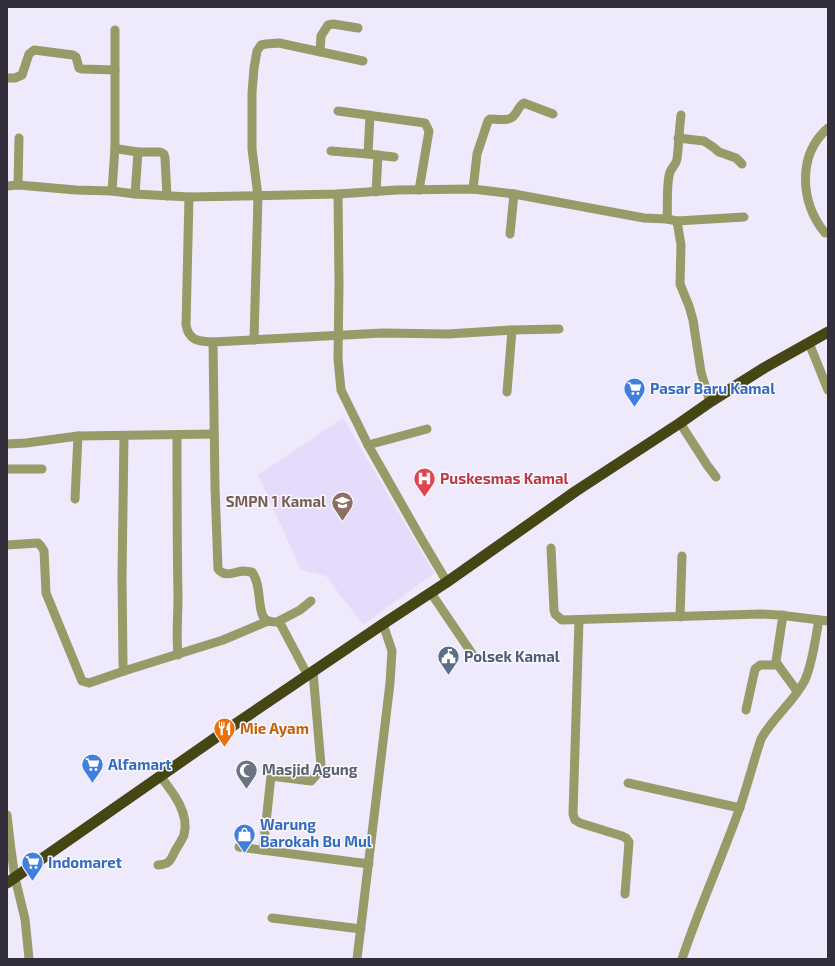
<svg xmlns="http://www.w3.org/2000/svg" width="835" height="966" font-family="'Exo 2',sans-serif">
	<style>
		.built { fill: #e5dbfa }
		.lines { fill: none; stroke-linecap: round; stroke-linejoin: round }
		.minor { stroke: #989a67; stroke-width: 9 }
		.trunk { stroke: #464614; stroke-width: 11 }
		.labels { text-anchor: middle; stroke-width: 3; stroke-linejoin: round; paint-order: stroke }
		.shop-label { font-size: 15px; font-weight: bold; fill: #366cbe; stroke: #faf8ff; text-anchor: start }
		.health-label { font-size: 15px; font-weight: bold; fill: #be3a42; stroke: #faf8ff; text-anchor: start }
		.education-label { font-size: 15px; font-weight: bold; fill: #785e54; stroke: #faf8ff; text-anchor: end }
		.service-label { font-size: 15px; font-weight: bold; fill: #4e5e75; stroke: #faf8ff; text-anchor: start }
		.food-label { font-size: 15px; font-weight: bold; fill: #c56008; stroke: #faf8ff; text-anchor: start }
		.worship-label { font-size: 15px; font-weight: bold; fill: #5b616d; stroke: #faf8ff; text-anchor: start }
	</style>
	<rect width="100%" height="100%" fill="#efe9fc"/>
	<polygon class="built" points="343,418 434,573 363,625 326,576 301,570 258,475"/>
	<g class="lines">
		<g class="minor">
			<polyline points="115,30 115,147 118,149 138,152 160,152 164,154 165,158 167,196"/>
			<polyline points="320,52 321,36 328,25 333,24 358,28"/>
			<polyline points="7,78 15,78 22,75 29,54 34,50 73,55 76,57 79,68 82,69 115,70"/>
			<polyline points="338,111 425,123 429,131 419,190"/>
			<polyline points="370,115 368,154 394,157"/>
			<polyline points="678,138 704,141 713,147 719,152 736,158 742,164"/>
			<polyline points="331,151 368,154"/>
			<polyline points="18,185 19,138"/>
			<polyline points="7,186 18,185 76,190 112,191 135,194 189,197 338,194 397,190 473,189 514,194 644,218 667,219 677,221 681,245 680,284 689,306 693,320 701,372 710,402"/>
			<path d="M473,189l4,-35 11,-33 2,-2c6,0 16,2 21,-1 6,-3 7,-12 13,-15l29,11"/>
			<polyline points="112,191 115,147"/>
			<polyline points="376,192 378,155"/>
			<polyline points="135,194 138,152"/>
			<polyline points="338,194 339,283 338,359 341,390 368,445 422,540 447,582"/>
			<path d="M189,197l-3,128c3,16 12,16 27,17l170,-9 65,1 64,-4 47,-1"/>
			<path d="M667,219c1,-13 -1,-35 3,-47 2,-5 6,-7 7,-13 2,-15 2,-29 4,-44"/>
			<polyline points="677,221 744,217"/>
			<path d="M825,233c-25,-31 -28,-78 3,-105"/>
			<polyline points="510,234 514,194"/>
			<polyline points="254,340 258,196 252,149 252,93 254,68 257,51 261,45 266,44 279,43 363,61"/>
			<path d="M213,342l2,145 3,82c7,9 15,3 25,2 3,0 6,1 9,1 10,13 5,39 13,47 4,4 10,2 15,4l28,53"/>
			<polyline points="809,343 828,390"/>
			<polyline points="507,392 512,330"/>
			<polyline points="680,423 707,465 716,477"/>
			<path d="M177,435c0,54 0,108 1,162 0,19 -2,38 0,58"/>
			<polyline points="124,436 122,577 123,665 124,671 223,640 268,621"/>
			<polyline points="7,444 26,443 78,436 214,434"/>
			<polyline points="368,445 427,429"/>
			<polyline points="7,469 42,469"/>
			<polyline points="75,499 78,436"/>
			<polyline points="7,545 38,543 41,546 44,551 46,593 82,681 89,683 124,671"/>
			<polyline points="551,548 554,610 555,614 562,620 761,614 779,615 828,621"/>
			<polyline points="431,593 473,655"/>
			<polyline points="783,615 776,661 778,665 797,691"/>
			<polyline points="680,617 682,556"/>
			<polyline points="579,620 573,814 575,820 580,823 622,836 626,838 629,842 625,894"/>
			<polyline points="277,622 300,610 311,601"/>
			<polyline points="746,710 755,669 760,665 778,665"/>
			<polyline points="628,783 740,808"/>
			<polyline points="7,815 11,850 15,878 25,919 29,959"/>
			<polyline points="239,847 369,864"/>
			<polyline points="263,850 271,776 311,781 319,772 321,765 313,672"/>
			<path d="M158,865c12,-1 12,-4 17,-14 3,-5 7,-11 9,-16 6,-22 -12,-44 -24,-59"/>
			<polyline points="272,918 361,929"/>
			<polyline points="357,959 390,683 392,651 383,624"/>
			<path d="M682,959c17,-51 39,-99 57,-149 8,-23 14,-47 22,-71 11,-21 33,-37 44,-59 8,-19 10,-40 14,-60"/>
		</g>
		<polyline class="trunk" points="7,883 231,727 383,624 447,582 576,491 680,423 710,402 764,368 828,332"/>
	</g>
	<defs>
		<symbol id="supermarket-pin" viewBox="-11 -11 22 30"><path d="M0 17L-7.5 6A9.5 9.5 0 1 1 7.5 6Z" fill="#3f7fe0" stroke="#faf8ff"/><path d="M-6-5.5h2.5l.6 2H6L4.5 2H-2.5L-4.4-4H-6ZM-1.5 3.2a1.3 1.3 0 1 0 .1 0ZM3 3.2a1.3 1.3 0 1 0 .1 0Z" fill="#fff"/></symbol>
		<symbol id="hospital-pin" viewBox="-11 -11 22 30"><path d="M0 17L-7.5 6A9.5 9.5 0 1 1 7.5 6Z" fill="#e0444e" stroke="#faf8ff"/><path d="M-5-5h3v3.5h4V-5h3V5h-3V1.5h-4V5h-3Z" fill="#fff"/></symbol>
		<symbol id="school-pin" viewBox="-11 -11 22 30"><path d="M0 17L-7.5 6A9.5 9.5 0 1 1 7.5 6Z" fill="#8d6e63" stroke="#faf8ff"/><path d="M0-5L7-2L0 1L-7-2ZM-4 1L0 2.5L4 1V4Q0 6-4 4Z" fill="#fff"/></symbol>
		<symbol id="civic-pin" viewBox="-11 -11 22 30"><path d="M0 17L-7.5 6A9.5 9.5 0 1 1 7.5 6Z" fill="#5c6f8a" stroke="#faf8ff"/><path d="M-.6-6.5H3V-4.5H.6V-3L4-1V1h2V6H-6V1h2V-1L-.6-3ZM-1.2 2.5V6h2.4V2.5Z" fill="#fff"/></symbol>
		<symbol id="restaurant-pin" viewBox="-11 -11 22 30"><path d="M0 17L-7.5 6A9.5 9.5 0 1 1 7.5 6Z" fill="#e8710a" stroke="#faf8ff"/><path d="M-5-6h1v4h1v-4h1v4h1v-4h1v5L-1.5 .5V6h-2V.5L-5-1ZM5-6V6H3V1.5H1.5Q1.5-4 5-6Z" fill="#fff"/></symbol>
		<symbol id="mosque-pin" viewBox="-11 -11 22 30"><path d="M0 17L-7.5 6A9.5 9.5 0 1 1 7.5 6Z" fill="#6b7280" stroke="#faf8ff"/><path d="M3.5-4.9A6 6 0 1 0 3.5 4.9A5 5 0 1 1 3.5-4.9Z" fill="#fff"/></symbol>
		<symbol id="shop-pin" viewBox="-11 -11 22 30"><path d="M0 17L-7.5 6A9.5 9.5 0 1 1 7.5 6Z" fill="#3f7fe0" stroke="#faf8ff"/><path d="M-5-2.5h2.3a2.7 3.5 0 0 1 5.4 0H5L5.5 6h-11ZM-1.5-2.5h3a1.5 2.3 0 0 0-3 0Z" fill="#fff"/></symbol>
	</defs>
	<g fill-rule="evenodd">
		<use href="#supermarket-pin" x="622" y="376" width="25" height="34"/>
		<use href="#hospital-pin" x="412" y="466" width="25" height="34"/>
		<use href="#school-pin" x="330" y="490" width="25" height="34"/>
		<use href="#civic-pin" x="436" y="644" width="25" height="34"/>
		<use href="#restaurant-pin" x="212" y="716" width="25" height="34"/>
		<use href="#supermarket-pin" x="80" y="752" width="25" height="34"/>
		<use href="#mosque-pin" x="234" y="758" width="25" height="34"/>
		<use href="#shop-pin" x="232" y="822" width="25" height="34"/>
		<use href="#supermarket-pin" x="20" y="850" width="25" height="34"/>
	</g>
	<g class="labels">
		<g class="shop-label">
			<text x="650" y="394">Pasar Baru Kamal</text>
			<text x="108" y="770">Alfamart</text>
			<text x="260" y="830">Warung<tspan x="260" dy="17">Barokah Bu Mul</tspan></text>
			<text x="48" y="868">Indomaret</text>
		</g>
		<g class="health-label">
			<text x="440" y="484">Puskesmas Kamal</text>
		</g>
		<g class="education-label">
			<text x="326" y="507">SMPN 1 Kamal</text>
		</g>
		<g class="service-label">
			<text x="464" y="662">Polsek Kamal</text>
		</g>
		<g class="food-label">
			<text x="240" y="734">Mie Ayam</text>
		</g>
		<g class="worship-label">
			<text x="262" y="775">Masjid Agung</text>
		</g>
	</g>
	<rect width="835" height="966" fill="none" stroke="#322e3b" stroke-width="16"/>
</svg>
